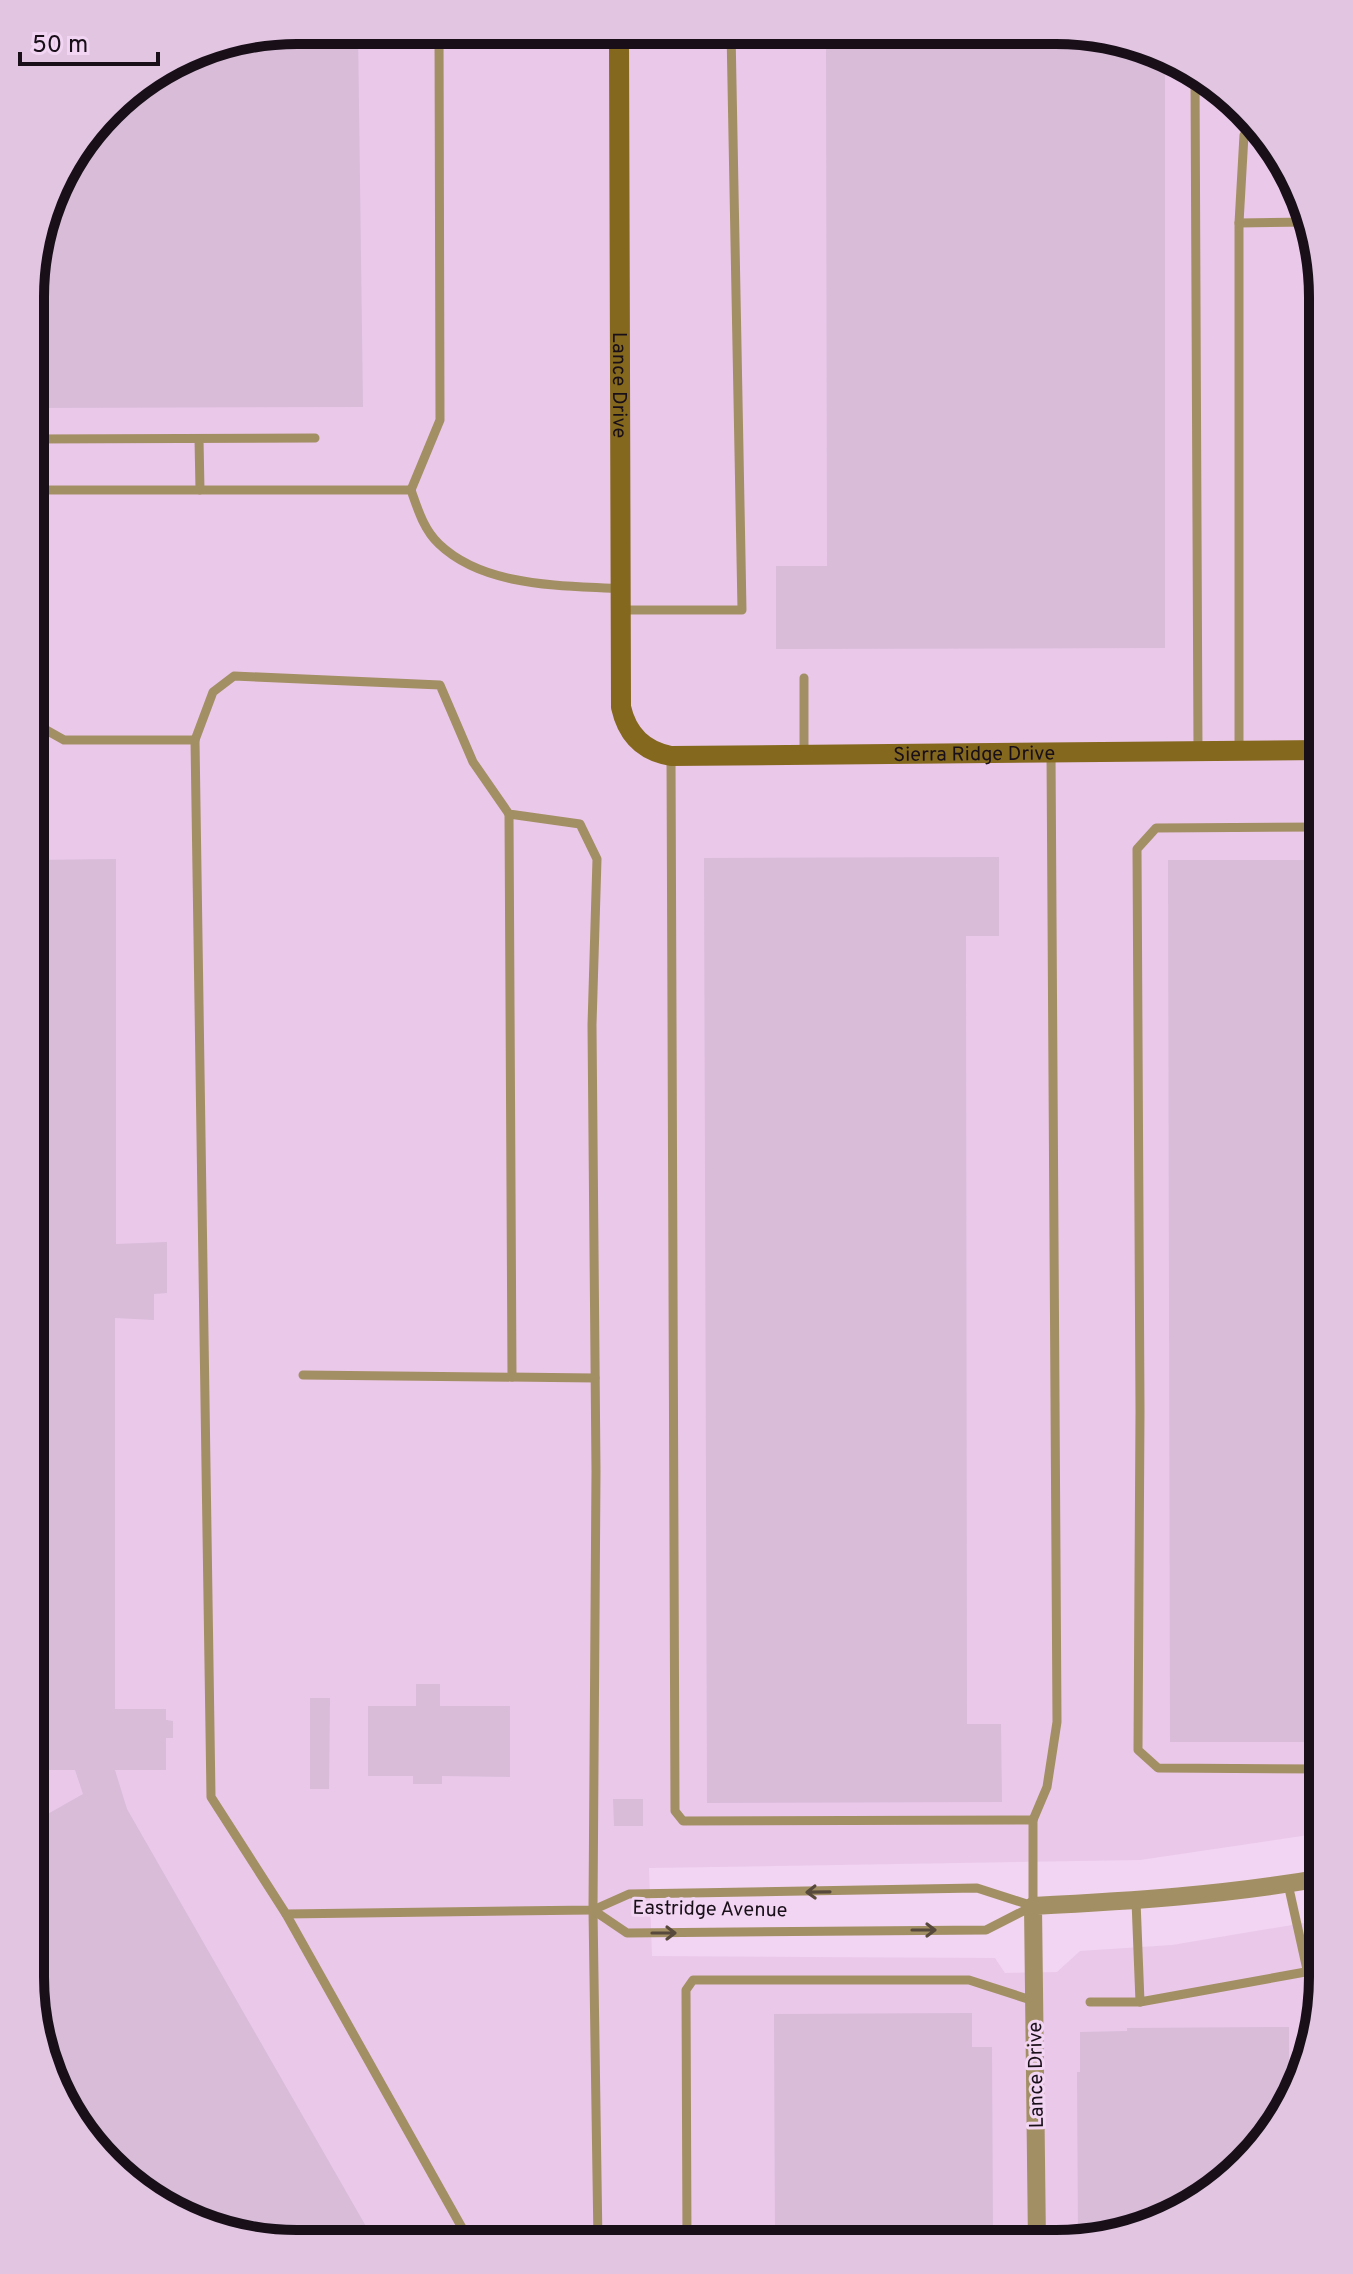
<svg xmlns="http://www.w3.org/2000/svg" width="1353" height="2274" font-family="Overpass,sans-serif">
	<style>
		.built { fill: #eac8ea }
		.building { fill: #d8bcd8 }
		.lines { fill: none; stroke-linecap: round; stroke-linejoin: round }
		.lane { stroke: #a38f64; stroke-width: 9 }
		.street { stroke: #a38f64; stroke-width: 18 }
		.secondary { stroke: #84681e; stroke-width: 20 }
		.oneway { stroke: #57493b }
		.labels { text-anchor: middle; stroke-width: 6; stroke-linejoin: round; paint-order: stroke }
		.street-label { font-size: 20px; fill: #190f19; stroke: #f2d5f2 }
		.rim { fill: none; stroke: #190f19; stroke-width: 10 }
	</style>
	<rect width="100%" height="100%" fill="#f2d5f2"/>
	<polygon class="built" points="297,30 1091,32 1219,85 1303,195 1323,297 1322,1833 1140,1860 649,1868 652,1956 995,1958 1005,1973 1057,1972 1080,1951 1172,1945 1322,1920 1322,1995 1309,2063 1268,2139 1158,2224 1056,2244 263,2242 135,2189 50,2079 30,1977 32,263 58,179 121,97 195,50"/>
	<g class="building">
		<polygon points="297,30 358,30 363,407 32,408 32,263 58,178 121,97 195,50"/>
		<polygon points="826,32 1091,32 1165,63 1165,648 776,649 776,566 827,566"/>
		<polygon points="1314,251 1323,297 1323,575 1309,576 1307,252"/>
		<polygon points="999,857 999,936 966,936 967,1724 1001,1724 1002,1802 707,1803 704,858"/>
		<polygon points="116,859 116,1244 167,1242 167,1293 154,1294 154,1320 115,1318 115,1709 166,1709 166,1720 173,1721 173,1738 166,1738 166,1770 115,1770 127,1809 375,2242 263,2242 135,2189 50,2079 30,1977 30,1874 49,1863 30,1829 30,1824 83,1794 75,1770 30,1770 31,860"/>
		<polygon points="1168,860 1323,860 1322,1742 1170,1742"/>
		<polygon points="416,1684 440,1684 440,1706 510,1706 510,1777 442,1776 442,1784 413,1784 413,1776 368,1776 368,1706 416,1706"/>
		<polygon points="310,1698 330,1698 329,1789 310,1789"/>
		<polygon points="613,1799 643,1799 643,1826 614,1826"/>
		<polygon points="972,2013 972,2047 992,2047 993,2235 973,2236 973,2244 775,2243 774,2014"/>
		<polygon points="1289,2027 1289,2100 1268,2139 1158,2224 1078,2240 1077,2072 1080,2072 1080,2032 1127,2031 1127,2028"/>
	</g>
	<g class="lines">
		<g class="lane">
			<polyline points="1195,75 1198,751"/>
			<polyline points="1239,223 1308,222"/>
			<polyline points="32,439 315,438"/>
			<polyline points="199,439 200,490"/>
			<path d="M32,490h379c7,20 13,40 28,54 46,44 124,41 183,45"/>
			<polyline points="411,490 440,420 439,30"/>
			<polyline points="622,610 742,610 731,31"/>
			<polyline points="804,678 804,755"/>
			<polyline points="32,722 64,740 195,740 211,1797 286,1914 593,1910 629,1894 977,1888 1033,1906"/>
			<polyline points="195,740 213,692 234,676 440,685 473,762 509,814 580,824 597,859 592,1025 596,1471 593,1910 598,2243"/>
			<polyline points="1318,750 1318,827"/>
			<polyline points="1239,751 1239,223 1244,135"/>
			<polyline points="671,756 675,1811 683,1821 1033,1820 1033,1906"/>
			<polyline points="509,814 512,1377"/>
			<polyline points="303,1375 595,1378"/>
			<polyline points="1322,1769 1158,1768 1138,1750 1140,1411 1137,849 1156,828 1323,827"/>
			<polyline points="1033,1820 1047,1787 1057,1722 1051,753"/>
			<polyline points="1288,1884 1314,2001 1314,2036"/>
			<polyline points="1136,1901 1140,2002 1322,1969"/>
			<polyline points="593,1910 627,1933 986,1930 1033,1906"/>
			<polyline points="286,1914 470,2242"/>
			<polyline points="1090,2002 1140,2002"/>
			<polyline points="687,2243 686,1990 693,1980 969,1980 1034,2001"/>
		</g>
		<path class="street" d="M1037,2244l-4,-338c98,-5 193,-11 289,-28"/>
		<path class="secondary" id="s1" d="M619,31l2,676c6,27 22,44 50,49l652,-6"/>
	</g>
	<defs><path id="oneway-shaft" d="M-6 0H5M1.5-3L5.5 0L1.5 3" fill="none" stroke-width="1.6" stroke-linecap="round" stroke-linejoin="round" transform="scale(2)"/></defs>
	<g class="oneway">
		<use href="#oneway-shaft" transform="translate(818 1892) rotate(179)"/>
		<use href="#oneway-shaft" transform="translate(924 1930)"/>
		<use href="#oneway-shaft" transform="translate(664 1933)"/>
	</g>
	<g class="labels">
		<g class="street-label">
			<text dy="7" stroke="none"><textPath href="#s1" startOffset="354">Lance Drive</textPath></text>
			<text dy="7" stroke="none"><textPath href="#s1" startOffset="1054">Sierra Ridge Drive</textPath></text>
			<text transform="translate(710 1908) rotate(1)" y="7">Eastridge Avenue</text>
			<text transform="translate(1035 2075) rotate(-91)" y="7">Lance Drive</text>
		</g>
	</g>
	<path d="M0 0H1353V2274H0ZM297 44H1056A253 253 0 0 1 1309 297V1977A253 253 0 0 1 1056 2230H297A253 253 0 0 1 44 1977V297A253 253 0 0 1 297 44Z" fill="#e1c5e1" fill-rule="evenodd"/>
	<path class="rim" d="M297 44H1056A253 253 0 0 1 1309 297V1977A253 253 0 0 1 1056 2230H297A253 253 0 0 1 44 1977V297A253 253 0 0 1 297 44Z"/>
	<path d="M20 52v12h138v-12" fill="none" stroke="#190f19" stroke-width="4"/>
	<text x="32" y="52" font-size="24" fill="#190f19" stroke="#f2d5f2" stroke-width="6" paint-order="stroke">50 m</text>
</svg>
